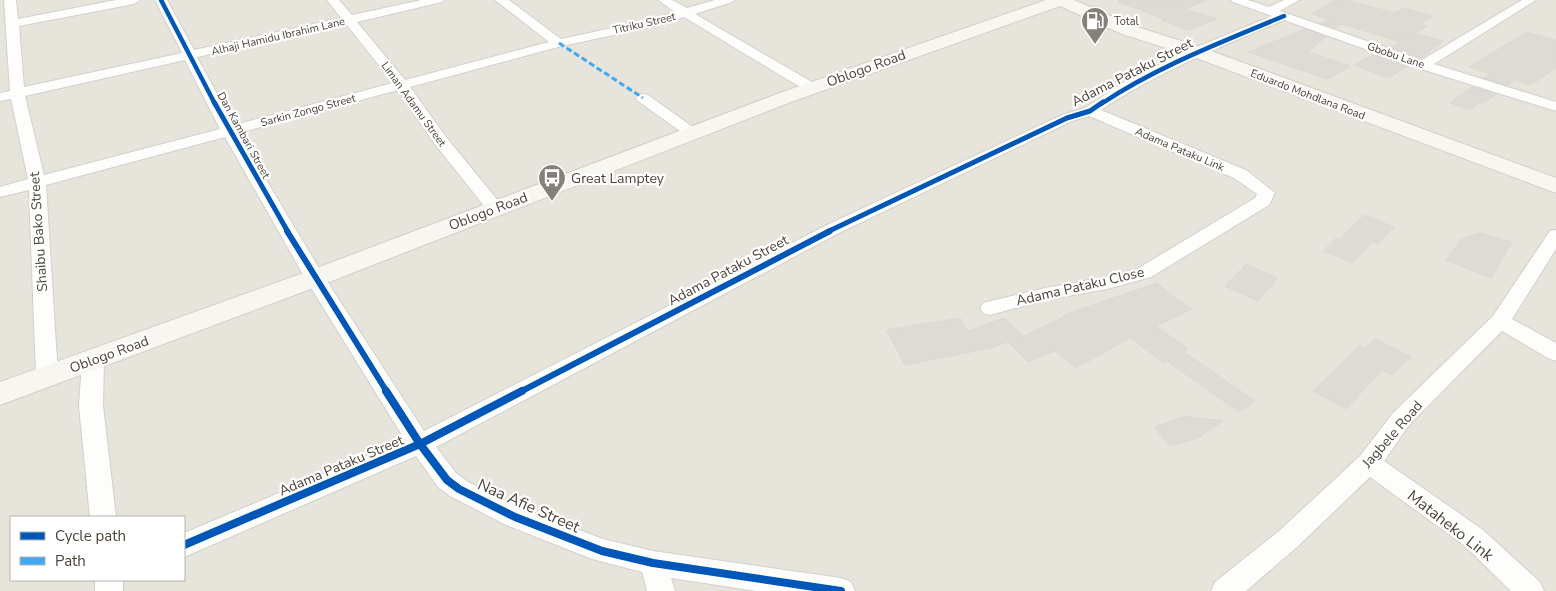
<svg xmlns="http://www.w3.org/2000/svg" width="1556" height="591" font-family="'Nunito Sans',sans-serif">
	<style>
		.residential { fill: #e7e4dc; fill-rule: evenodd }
		.building { fill: #dedbd6; stroke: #dcd9d4 }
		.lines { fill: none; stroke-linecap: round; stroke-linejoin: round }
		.minor-casing { stroke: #d2d0cb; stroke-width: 2 }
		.secondary-casing { stroke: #d3cfc5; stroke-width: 2 }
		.minor { fill: #fdfdfc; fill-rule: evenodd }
		.secondary { fill: #f7f6f1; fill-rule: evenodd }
		.quiet { stroke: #3fa9f5; stroke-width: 3; stroke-dasharray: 6 3; stroke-linecap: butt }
		.cycleway-far3-casing { stroke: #fff; stroke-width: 6 }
		.cycleway-far2-casing { stroke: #fff; stroke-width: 8 }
		.cycleway-far1-casing { stroke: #fff; stroke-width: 9 }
		.cycleway-casing { stroke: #fff; stroke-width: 11 }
		.cycleway-far3 { stroke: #0057b8; stroke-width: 4.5 }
		.cycleway-far2 { stroke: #0057b8; stroke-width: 5 }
		.cycleway-far1 { stroke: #0057b8; stroke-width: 6 }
		.cycleway { stroke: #0057b8; stroke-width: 8 }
		.labels { text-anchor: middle; stroke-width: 4.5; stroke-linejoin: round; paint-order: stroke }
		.far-poi-label { font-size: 11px; fill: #4b4439; stroke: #fff; text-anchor: start }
		.far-street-label { font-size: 11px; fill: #4b4439; stroke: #fff }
		.street-label { font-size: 14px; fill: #4b4439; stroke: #fff }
		.poi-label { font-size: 14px; fill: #4b4439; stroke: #fff; text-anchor: start }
		.near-street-label { font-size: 16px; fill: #4b4439; stroke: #fff }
	</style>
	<rect width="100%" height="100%" fill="#f4f2ee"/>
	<path class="residential" d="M0,0h1556v591h-1556zM11,517h173v63h-173z"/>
	<g class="building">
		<polygon points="1119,0 1206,0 1186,9 1217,19 1188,30 1162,20 1165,19 1118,2"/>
		<polygon points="1335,0 1345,0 1395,13 1404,8 1433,16 1420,24 1427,26 1403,40 1416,34 1443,41 1421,58 1390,47 1400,42 1342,24 1336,28 1321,23 1329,20 1312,14"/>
		<polygon points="1305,29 1326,37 1308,52 1351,66 1327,79 1248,52"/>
		<polygon points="1527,32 1556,40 1556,68 1531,85 1515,80 1508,85 1484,78 1490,74 1469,67"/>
		<polygon points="1375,54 1408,66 1389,78 1353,65"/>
		<polygon points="1472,87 1496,94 1484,103 1479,103 1470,110 1450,103"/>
		<polygon points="1364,215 1394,227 1378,244 1373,242 1352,263 1323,251 1336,238 1339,240"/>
		<polygon points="1481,233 1512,242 1491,278 1446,260 1462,238"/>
		<polygon points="1246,264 1278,278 1258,301 1225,286"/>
		<polygon points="1157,283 1174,297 1192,309 1156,326 1188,349 1184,352 1255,401 1239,412 1167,361 1164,363 1130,338 1076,368 1054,351 1028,362 1009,343 1065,316 1063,315"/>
		<polygon points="960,318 968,331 1004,318 1023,336 991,348 905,365 886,330"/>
		<polygon points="1375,339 1411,357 1392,375 1382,370 1346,409 1313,391 1360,345 1365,348"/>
		<polygon points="1186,416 1223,421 1198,438 1170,446 1154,427"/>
	</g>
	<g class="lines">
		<defs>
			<g id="minor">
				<path d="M4,0h12l2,19 98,-19h24l-6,4 -115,22 5,61 158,-34 -27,-53h12l27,50 147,-32 -14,-18h12l13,15 70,-15h22l-2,2 -85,20 48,58 144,-38 -54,-42h14l52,39 88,-19 26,-8 -17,-12h14l15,8 28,-8h19l-2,2 -37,12 122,71 2,3 -2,3h-10l-123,-74 -33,10 -89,19 -152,41 36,50 58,71 -3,4 -6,1 -6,-1 -55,-69 -36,-53 -160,43 87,145 99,153 403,-206 235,-110 23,-7 39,-26 68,-33 80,-33 -39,-14 -2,-2h17l21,7 15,-7h15l-19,11 142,49 100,-60h14l-102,64 122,38v9l-138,-43 -134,-48c-63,27 -126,52 -183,90l145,60 29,23 -6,12 -118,72 -44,12 -62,11 -55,15 -7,-2 -3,-5 3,-5 62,-15 62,-11 30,-8 118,-71 2,-4 -23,-16 -145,-62 -17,5 -233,112 -403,214 20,26 12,9 56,27 79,30 50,12 188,27 10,4 4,9h-98l-86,-13 4,13h-28l-5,-19 -50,-13 -86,-34 -56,-29 -12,-9 -22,-31 -232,101v-24l221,-93 -100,-162 -80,-141 -179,48 12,191 -3,6 -8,2 -8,-2 -3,-6 -7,-186 -29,7v-10l28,-8 -17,-80 -11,2v-8l10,-2zM346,24l47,59 -159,42 -37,-68zM185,60l35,69 -176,46 -19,-79z"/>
				<polygon points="643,94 648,95 697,130 700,133 697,136 687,136 638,101 636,98 638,95"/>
				<polygon points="1556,230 1556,249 1512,319 1556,343 1556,361 1548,358 1502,331 1409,425 1384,461 1483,530 1540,582 1544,591 1511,591 1465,546 1370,477 1297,547 1246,591 1211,591 1215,582 1279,531 1360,456 1393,413 1493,316 1550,231"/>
				<polygon points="93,353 101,356 104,361 103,406 116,517 90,517 79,406 82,361 85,356"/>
				<rect x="95" y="580" width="28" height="11"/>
			</g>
			<polygon id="secondary" points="1046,0 1074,0 1134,26 1203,48 1556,178 1556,193 1191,56 1122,34 1060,6 791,102 324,284 0,405 0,382 306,272 777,94"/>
		</defs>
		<use href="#minor" class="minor-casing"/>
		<use href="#secondary" class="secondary-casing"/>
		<use href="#minor" class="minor"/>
		<use href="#secondary" class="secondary"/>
		<polyline class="quiet" points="559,43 643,98"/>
		<defs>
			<g id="cycleway-far3">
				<polyline points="161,0 215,104"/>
				<path d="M1101,104c57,-38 121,-62 183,-88"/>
			</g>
			<g id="cycleway-far2">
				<polyline points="214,102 288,232"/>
				<polyline points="827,232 1067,118 1090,111 1103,102"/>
			</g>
			<g id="cycleway-far1">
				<polyline points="287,231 387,392"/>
				<polyline points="520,392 830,231"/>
			</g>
			<g id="cycleway">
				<polyline points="386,391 420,444 447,480 459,489 515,517 602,551 653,563 841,591"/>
				<polyline points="184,545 420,444 522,391"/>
			</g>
		</defs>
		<use href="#cycleway-far3" class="cycleway-far3-casing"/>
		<use href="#cycleway-far2" class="cycleway-far2-casing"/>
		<use href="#cycleway-far1" class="cycleway-far1-casing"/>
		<use href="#cycleway" class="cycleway-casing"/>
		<use href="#cycleway-far3" class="cycleway-far3"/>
		<use href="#cycleway-far2" class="cycleway-far2"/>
		<use href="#cycleway-far1" class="cycleway-far1"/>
		<use href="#cycleway" class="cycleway"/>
	</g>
	<defs>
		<symbol id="fuel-pin" viewBox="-11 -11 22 30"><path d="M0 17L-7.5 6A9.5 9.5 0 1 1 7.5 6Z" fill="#868178" stroke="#fff"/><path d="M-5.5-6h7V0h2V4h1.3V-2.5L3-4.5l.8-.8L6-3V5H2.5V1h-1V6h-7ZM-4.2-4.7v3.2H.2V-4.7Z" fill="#fff"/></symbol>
		<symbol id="bus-pin" viewBox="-11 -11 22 30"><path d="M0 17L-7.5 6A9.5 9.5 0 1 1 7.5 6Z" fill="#868178" stroke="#fff"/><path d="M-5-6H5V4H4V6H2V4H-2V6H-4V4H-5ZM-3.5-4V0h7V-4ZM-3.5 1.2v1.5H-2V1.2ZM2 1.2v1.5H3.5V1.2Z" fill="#fff"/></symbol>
	</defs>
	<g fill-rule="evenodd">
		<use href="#fuel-pin" x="1079" y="5" width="32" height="43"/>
		<use href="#bus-pin" x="536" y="162" width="32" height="43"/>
	</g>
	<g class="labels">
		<g class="far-poi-label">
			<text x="1114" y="25">Total</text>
		</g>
		<g class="far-street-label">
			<text transform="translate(644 23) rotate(-13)" y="4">Titriku Street</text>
			<text transform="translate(278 36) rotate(-13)" y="4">Alhaji Hamidu Ibrahim Lane</text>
			<text transform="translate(1396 55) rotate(19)" y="4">Gbobu Lane</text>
			<text transform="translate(1308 94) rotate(21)" y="4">Eduardo Mohdlana Road</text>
			<text transform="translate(414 104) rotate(54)" y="4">Liman Adamu Street</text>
			<text transform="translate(308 110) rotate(-15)" y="4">Sarkin Zongo Street</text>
			<text transform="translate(244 135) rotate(61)" y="4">Dan Kambari Street</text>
			<text transform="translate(1180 149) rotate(23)" y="4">Adama Pataku Link</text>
		</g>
		<g class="street-label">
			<text transform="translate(866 68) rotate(-20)" y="5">Oblogo Road</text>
			<text transform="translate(1132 72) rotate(-27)" y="5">Adama Pataku Street</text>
			<text transform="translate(488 211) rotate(-21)" y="5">Oblogo Road</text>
			<text transform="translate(38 232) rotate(-94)" y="5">Shaibu Bako Street</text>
			<text transform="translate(728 270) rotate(-28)" y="5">Adama Pataku Street</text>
			<text transform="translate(1080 286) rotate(-13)" y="5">Adama Pataku Close</text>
			<text transform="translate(109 354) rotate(-20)" y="5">Oblogo Road</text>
			<text transform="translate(1392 434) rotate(-49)" y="5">Jagbele Road</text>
			<text transform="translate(341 465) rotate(-23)" y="5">Adama Pataku Street</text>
		</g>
		<g class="poi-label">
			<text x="571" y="183">Great Lamptey</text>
		</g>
		<g class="near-street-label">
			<text transform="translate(529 505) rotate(24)" y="6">Naa Afie Street</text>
			<text transform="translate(1451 525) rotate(38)" y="6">Mataheko Link</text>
		</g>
	</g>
	<rect x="10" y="516" width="175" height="65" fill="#ffffff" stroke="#b7b4b0"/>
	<rect x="20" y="532" width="25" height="8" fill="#0057b8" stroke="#b7b4b0"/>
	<text x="55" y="541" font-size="15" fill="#4b4439">Cycle path</text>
	<rect x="20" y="557" width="25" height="8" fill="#3fa9f5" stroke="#b7b4b0"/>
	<text x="55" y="566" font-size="15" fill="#4b4439">Path</text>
</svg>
